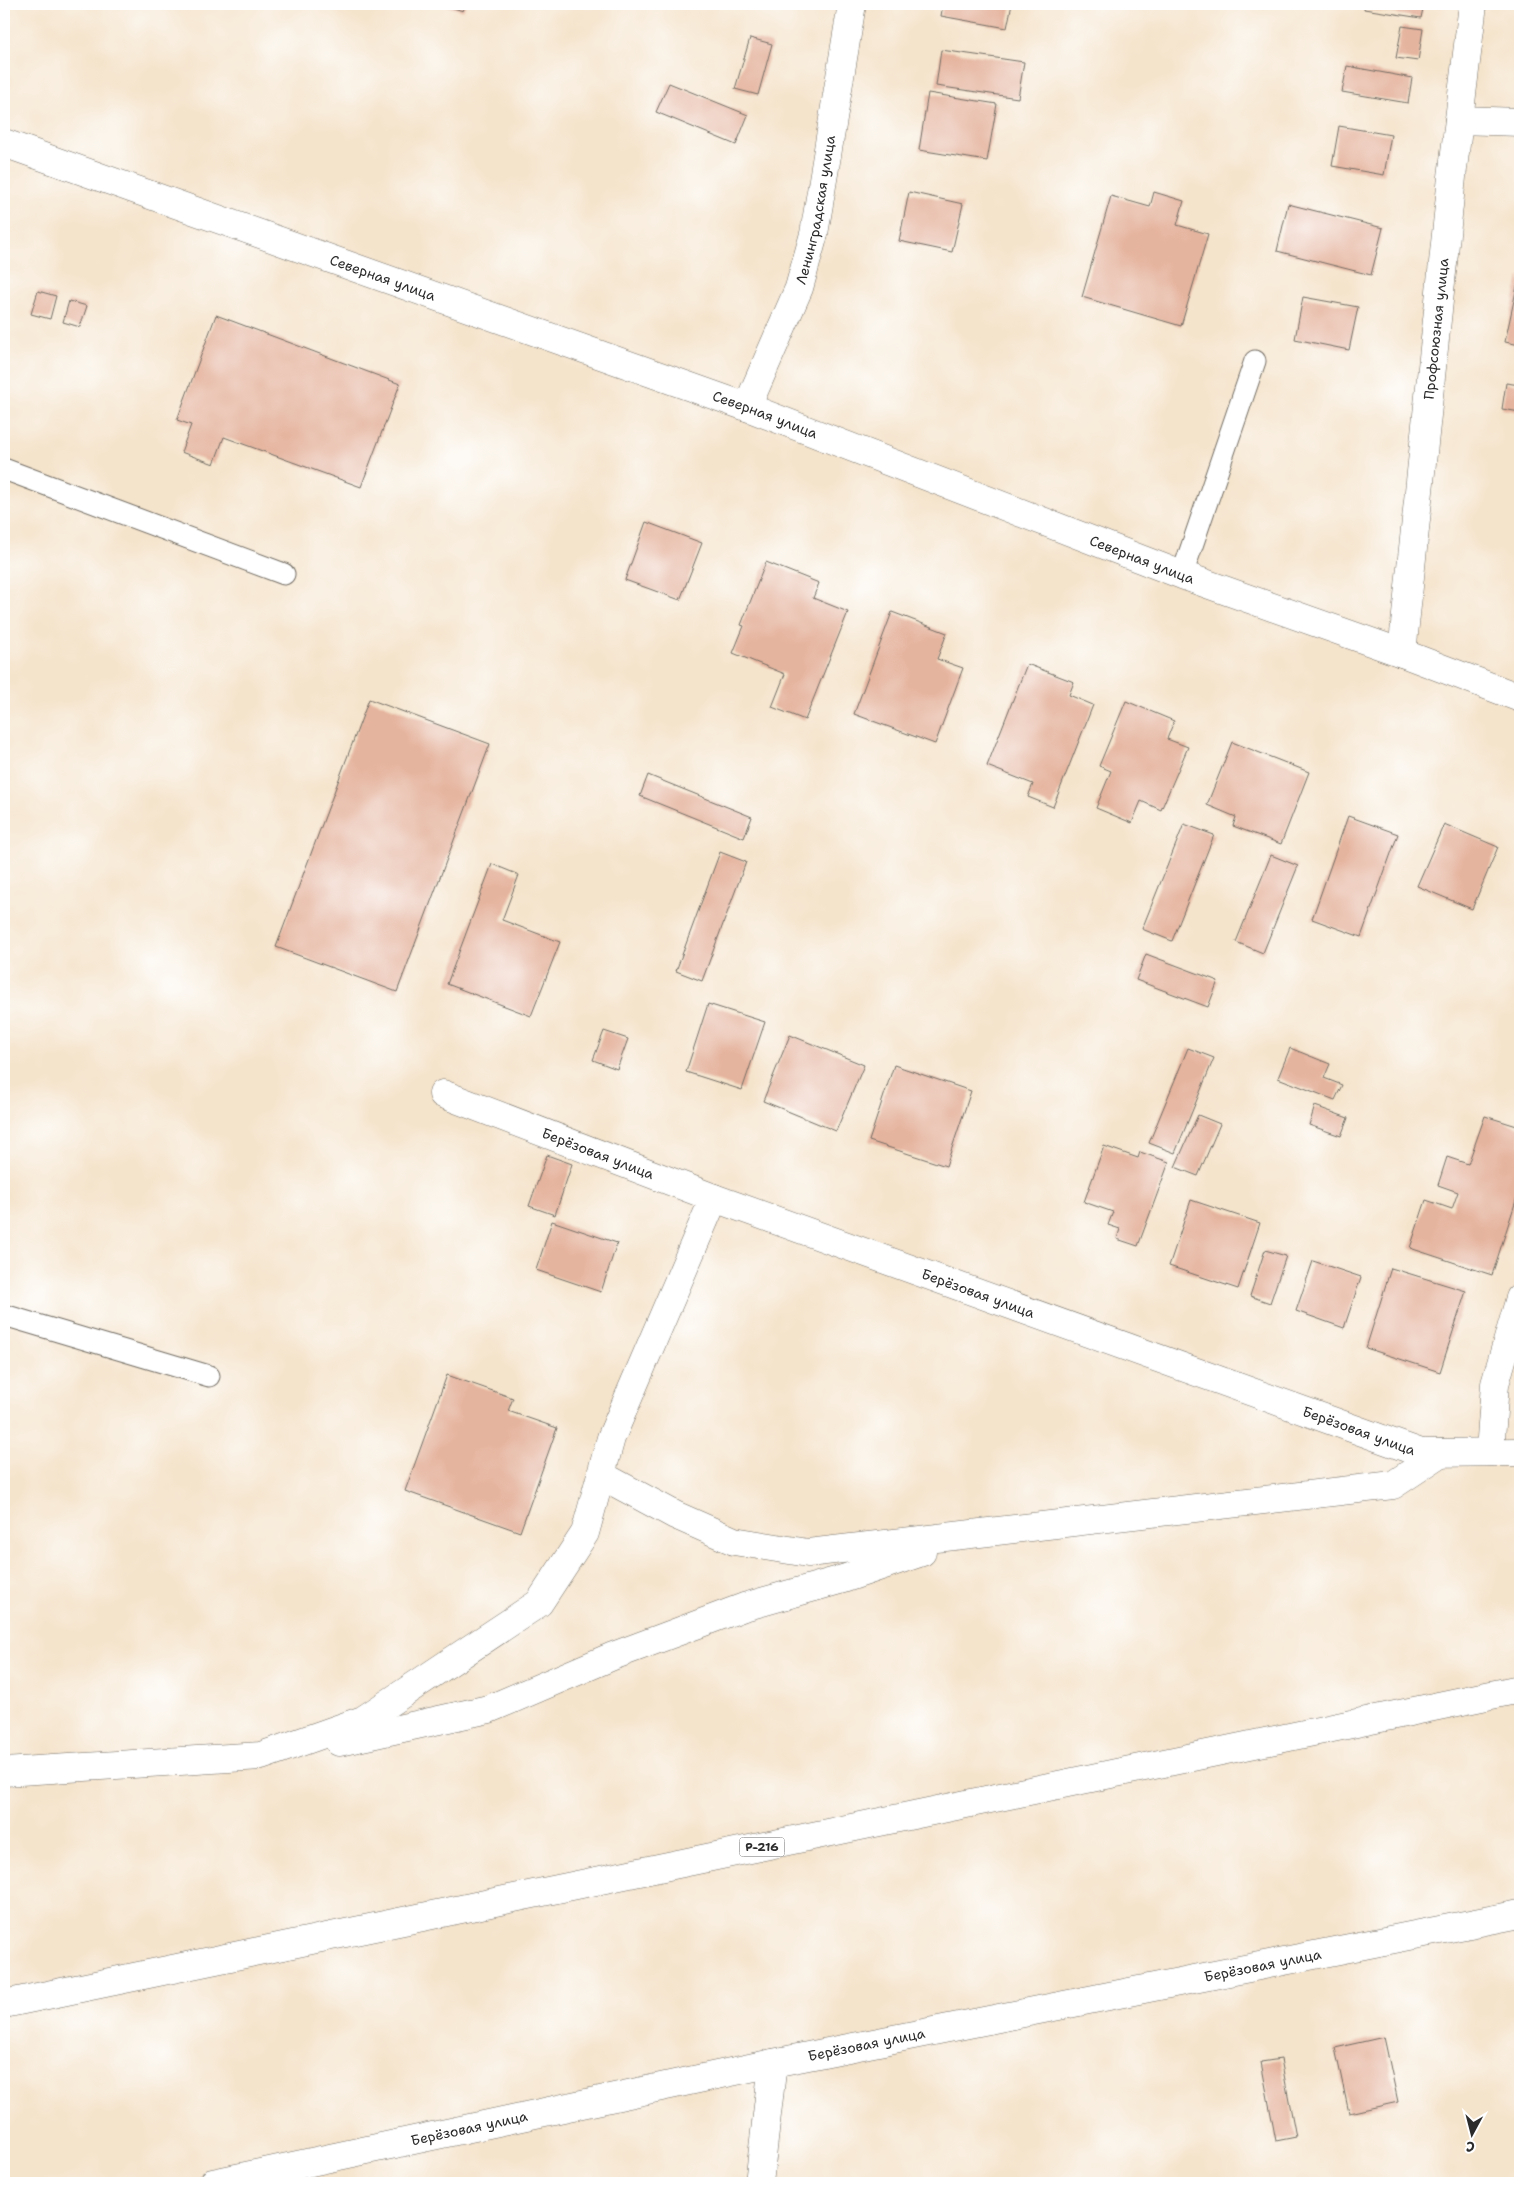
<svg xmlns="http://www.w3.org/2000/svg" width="1524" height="2187" font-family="'Shantell Sans',sans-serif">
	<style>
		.building { fill: #e5b49e }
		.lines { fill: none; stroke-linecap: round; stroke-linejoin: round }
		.lane-casing { stroke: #726c63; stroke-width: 23 }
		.street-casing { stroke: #726c63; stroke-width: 29 }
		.secondary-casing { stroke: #726c63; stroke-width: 29 }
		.highway-casing { stroke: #726c63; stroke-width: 29 }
		.lane { stroke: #fff; stroke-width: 21 }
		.street { stroke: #fff; stroke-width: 28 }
		.secondary { stroke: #fff; stroke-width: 28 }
		.highway { stroke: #fff; stroke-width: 28 }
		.labels { text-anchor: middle; stroke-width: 4; stroke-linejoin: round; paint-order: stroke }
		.shield { fill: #fff; stroke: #6b6b6b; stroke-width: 1 }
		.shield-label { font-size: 12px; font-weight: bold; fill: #2b2b2b }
		.street-label { font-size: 14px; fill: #2b2b2b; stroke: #fff }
	</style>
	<rect width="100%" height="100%" fill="#fff"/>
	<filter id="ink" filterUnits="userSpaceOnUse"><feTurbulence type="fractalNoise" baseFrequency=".02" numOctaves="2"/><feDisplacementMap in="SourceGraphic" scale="10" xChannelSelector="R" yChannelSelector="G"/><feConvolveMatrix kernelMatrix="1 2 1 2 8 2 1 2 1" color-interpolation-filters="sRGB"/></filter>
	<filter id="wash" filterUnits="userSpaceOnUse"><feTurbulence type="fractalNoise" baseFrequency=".0096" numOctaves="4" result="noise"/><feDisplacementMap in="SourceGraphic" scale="20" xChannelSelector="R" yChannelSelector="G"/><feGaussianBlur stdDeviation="1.12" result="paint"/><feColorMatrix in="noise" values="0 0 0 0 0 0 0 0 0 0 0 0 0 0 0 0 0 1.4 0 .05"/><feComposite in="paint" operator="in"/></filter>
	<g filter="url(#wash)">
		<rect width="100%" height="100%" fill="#f5e4cc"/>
		<g id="blocks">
			<g class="building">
				<polygon points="441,4 466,4 463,11"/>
				<polygon points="943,4 1012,4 1007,28 941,16"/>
				<polygon points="1365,4 1424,4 1421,18 1364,9"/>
				<polygon points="1402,26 1423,29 1418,61 1396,58"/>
				<polygon points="750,38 772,44 758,95 735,89"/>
				<polygon points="941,50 1024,62 1018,98 936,86"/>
				<polygon points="1347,66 1412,78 1408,103 1342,92"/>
				<polygon points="669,83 748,115 736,145 656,112"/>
				<polygon points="928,93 997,104 987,161 919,150"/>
				<polygon points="1339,126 1391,135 1384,175 1332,166"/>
				<polygon points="909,192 963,204 952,252 899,241"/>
				<polygon points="1154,192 1184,201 1177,225 1208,234 1181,326 1082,297 1111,196 1150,207"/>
				<polygon points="1288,204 1383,228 1371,275 1277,251"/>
				<polygon points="1519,277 1520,277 1520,345 1505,342"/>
				<polygon points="38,291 56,296 50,319 31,314"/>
				<polygon points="1303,297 1358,307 1349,350 1295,339"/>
				<polygon points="69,301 87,306 80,327 63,322"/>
				<polygon points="216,315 400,384 361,487 224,437 214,464 181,452 191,425 177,420"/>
				<polygon points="1506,383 1520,385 1520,412 1502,409"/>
				<polygon points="646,522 702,543 680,600 625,580"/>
				<polygon points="766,562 819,583 813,598 848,612 805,720 772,707 785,674 733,653 744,626 741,625"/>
				<polygon points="892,612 947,633 937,659 963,668 935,744 854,714"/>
				<polygon points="1027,664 1074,682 1069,695 1093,705 1053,807 1028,797 1033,784 987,766"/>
				<polygon points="369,699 490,744 397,992 276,947"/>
				<polygon points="1126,701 1174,721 1167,739 1188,747 1161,810 1141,801 1132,823 1096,808 1111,771 1099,766"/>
				<polygon points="1232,742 1309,772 1281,844 1233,826 1236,817 1207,805"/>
				<polygon points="648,775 752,817 744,838 640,796"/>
				<polygon points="1348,816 1398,834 1361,937 1312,919"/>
				<polygon points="1184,824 1214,835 1172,941 1142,929"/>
				<polygon points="1444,824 1498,847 1472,909 1417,886"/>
				<polygon points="720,852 746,862 702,981 676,971"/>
				<polygon points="1271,855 1298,866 1263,953 1236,942"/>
				<polygon points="492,864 519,875 502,920 560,942 531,1016 447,984"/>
				<polygon points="1146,954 1218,981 1208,1007 1136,980"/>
				<polygon points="708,1004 765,1022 742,1090 686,1072"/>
				<polygon points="604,1031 628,1039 617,1069 593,1060"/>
				<polygon points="790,1035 864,1065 836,1131 763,1101"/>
				<polygon points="1188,1048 1214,1058 1175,1153 1149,1143"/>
				<polygon points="1290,1048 1330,1064 1324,1078 1342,1085 1335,1100 1278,1078"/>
				<polygon points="894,1065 971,1091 946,1166 869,1141"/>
				<polygon points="1315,1106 1348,1118 1341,1136 1309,1125"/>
				<polygon points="1198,1115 1220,1124 1198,1176 1175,1167"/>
				<polygon points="1485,1116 1520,1127 1520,1188 1492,1275 1410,1248 1426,1200 1452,1209 1458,1192 1438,1185 1447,1157 1468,1164"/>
				<polygon points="1104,1146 1138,1158 1140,1152 1169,1162 1138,1246 1117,1239 1120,1229 1108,1225 1113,1212 1084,1202"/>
				<polygon points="547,1155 572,1164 555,1215 529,1206"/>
				<polygon points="1191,1200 1260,1223 1238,1289 1169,1266"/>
				<polygon points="552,1221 617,1243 601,1292 536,1270"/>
				<polygon points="1265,1250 1286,1256 1270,1303 1250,1296"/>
				<polygon points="1313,1261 1361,1277 1344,1328 1296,1311"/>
				<polygon points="1391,1268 1466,1291 1440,1372 1366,1348"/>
				<polygon points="447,1375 513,1398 508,1411 557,1428 520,1532 405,1491"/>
				<polygon points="1384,2037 1398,2102 1349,2113 1335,2048"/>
				<polygon points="1281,2059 1296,2137 1276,2141 1261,2062"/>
			</g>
		</g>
	</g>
	<g filter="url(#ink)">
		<use href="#blocks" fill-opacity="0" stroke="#726c63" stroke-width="1"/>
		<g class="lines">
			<defs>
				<g id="lane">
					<polyline points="4,469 284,574"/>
					<polyline points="1182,575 1255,361"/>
					<polyline points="4,1315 209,1376"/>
				</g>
				<g id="street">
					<polyline points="1459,120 1520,122"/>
					<path id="s1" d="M747,407l52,-119 15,-54 38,-230"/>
					<path id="s2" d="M1402,653l50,-476 21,-173"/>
					<path id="s3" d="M443,1094l271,104 707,255 99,-1"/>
					<polyline points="1490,1452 1495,1384 1520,1298"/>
					<polyline points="601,1475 675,1515 734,1541 808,1553 1393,1485 1441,1453"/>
					<polyline points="339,1742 489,1709 613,1656 744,1607 843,1579 922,1552"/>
					<polyline points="4,1772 261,1756 363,1720 539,1603 585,1533 611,1438 714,1198"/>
					<path id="s4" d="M213,2183l560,-120 747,-149"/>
					<polyline points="759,2183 773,2063"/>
				</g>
				<g id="secondary">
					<path id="s5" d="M4,143l743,264 435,168 220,78 118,45"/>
				</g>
				<polyline id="highway" points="4,2004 1520,1689"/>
			</defs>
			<use href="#lane" class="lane-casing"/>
			<use href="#street" class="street-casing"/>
			<use href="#secondary" class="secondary-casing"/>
			<use href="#highway" class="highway-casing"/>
			<use href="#lane" class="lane"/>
			<use href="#street" class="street"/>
			<use href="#secondary" class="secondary"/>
			<use href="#highway" class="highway"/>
		</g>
	</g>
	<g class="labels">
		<rect class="shield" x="739.5" y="1837.5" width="45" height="19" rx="4"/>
		<g class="shield-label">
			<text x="762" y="1851">Р-216</text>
		</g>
		<g class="street-label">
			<text dy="5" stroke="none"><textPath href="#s1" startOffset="210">Ленинградская улица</textPath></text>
			<text dy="5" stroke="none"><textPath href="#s5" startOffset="402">Северная улица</textPath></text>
			<text dy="5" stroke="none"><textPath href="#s2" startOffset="326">Профсоюзная улица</textPath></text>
			<text dy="5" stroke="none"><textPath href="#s5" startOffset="808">Северная улица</textPath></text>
			<text dy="5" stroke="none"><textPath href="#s5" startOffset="1212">Северная улица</textPath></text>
			<text dy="5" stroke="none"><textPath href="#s3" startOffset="166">Берёзовая улица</textPath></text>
			<text dy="5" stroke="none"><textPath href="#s3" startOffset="571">Берёзовая улица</textPath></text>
			<text dy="5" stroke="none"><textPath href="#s3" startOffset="976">Берёзовая улица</textPath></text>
			<text dy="5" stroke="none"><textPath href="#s4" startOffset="1072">Берёзовая улица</textPath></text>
			<text dy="5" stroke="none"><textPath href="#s4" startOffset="668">Берёзовая улица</textPath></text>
			<text dy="5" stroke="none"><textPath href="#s4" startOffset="262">Берёзовая улица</textPath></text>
		</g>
	</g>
	<rect width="1524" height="2187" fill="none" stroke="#fff" stroke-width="20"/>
	<g transform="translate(1472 2134) rotate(187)" stroke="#ffffff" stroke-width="4" paint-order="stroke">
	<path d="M0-4L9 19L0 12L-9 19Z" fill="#2b2b2b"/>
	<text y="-8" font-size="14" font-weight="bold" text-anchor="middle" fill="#2b2b2b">С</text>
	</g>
</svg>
